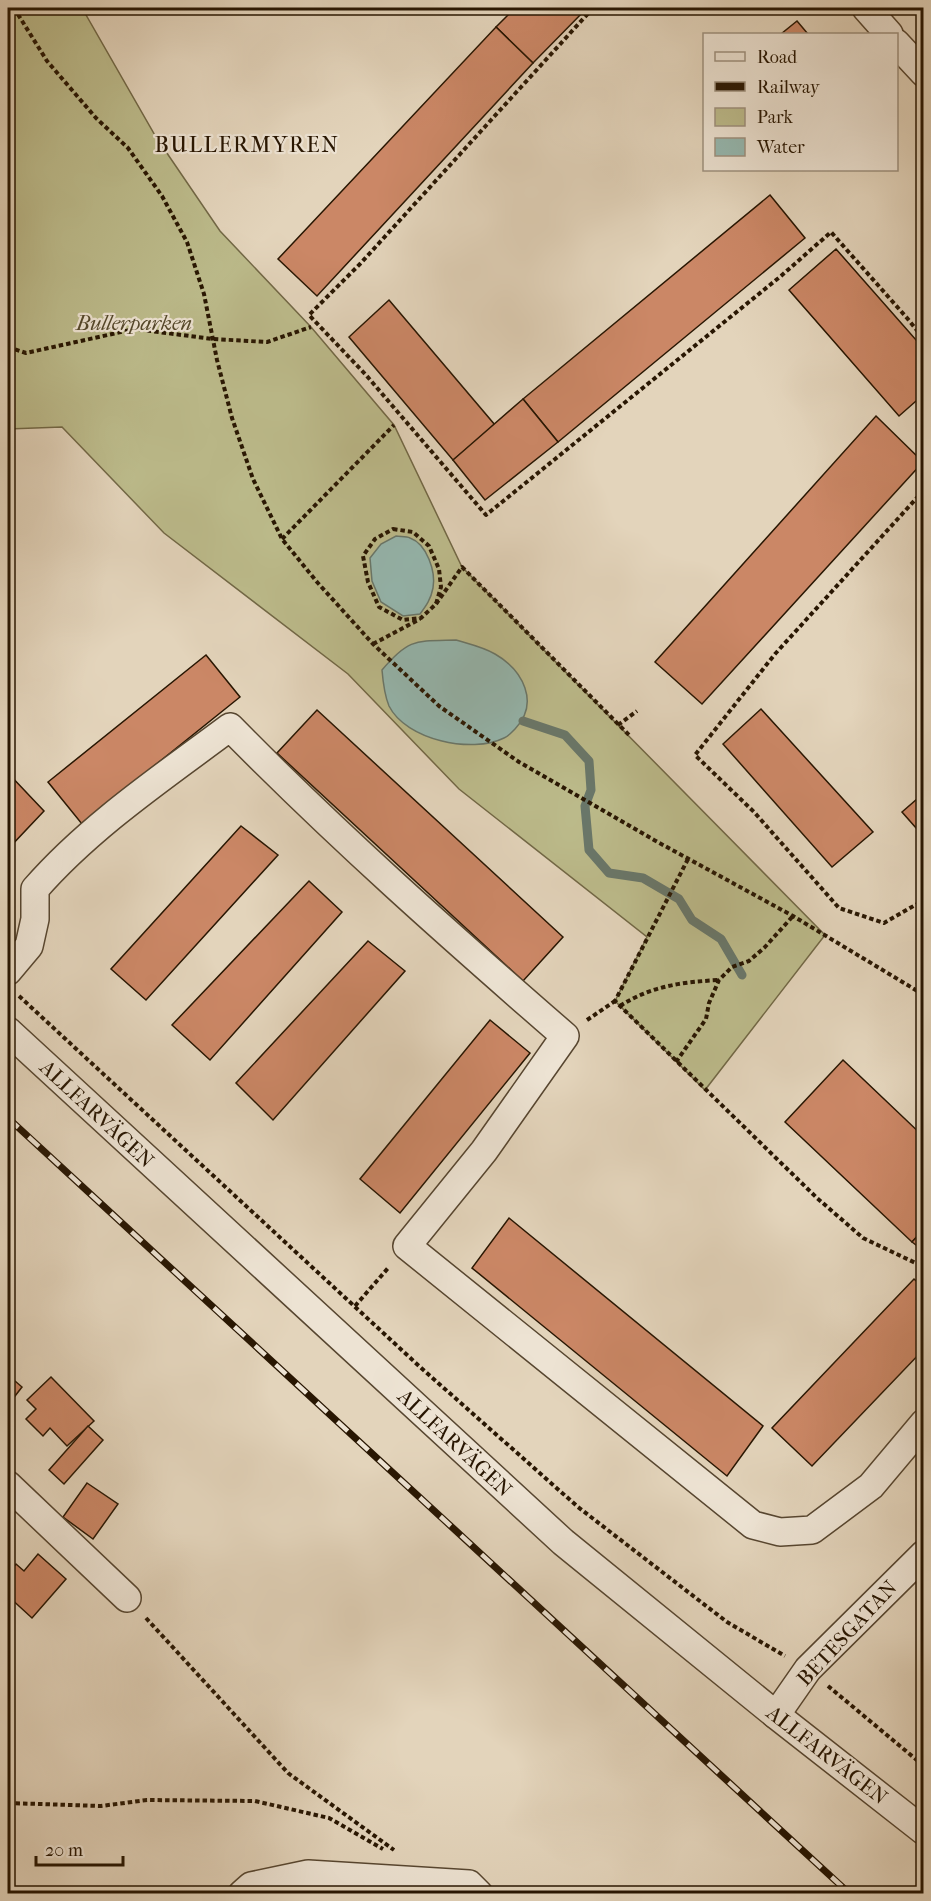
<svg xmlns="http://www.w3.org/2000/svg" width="931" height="1901" font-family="'IM FELL French Canon',serif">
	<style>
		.green { fill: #bcbb8b; stroke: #726846; stroke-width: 1.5 }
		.water { fill: #95b8b0; stroke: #69776a; stroke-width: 1.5 }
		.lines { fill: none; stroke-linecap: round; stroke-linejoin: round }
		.stream { stroke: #69776a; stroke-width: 9 }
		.building { fill: #cb8766; stroke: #281602; stroke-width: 1.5 }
		.minor-casing { stroke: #574630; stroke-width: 30 }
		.path { stroke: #281602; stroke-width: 4; stroke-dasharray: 4.5 3; stroke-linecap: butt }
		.minor { stroke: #ede3d3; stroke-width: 27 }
		.rail-casing { stroke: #281602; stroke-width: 7 }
		.rail { stroke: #ede3d3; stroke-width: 4.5; stroke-dasharray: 14; stroke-linecap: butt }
		.labels { text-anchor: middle; stroke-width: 4.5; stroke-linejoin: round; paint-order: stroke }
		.park-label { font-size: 21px; font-style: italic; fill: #54482b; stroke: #ede3d3 }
		.street-label { font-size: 21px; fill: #281602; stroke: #ede3d3 }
		.neighbourhood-label { font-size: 22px; letter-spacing: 1.5px; fill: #281602; stroke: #ede3d3 }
	</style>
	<rect width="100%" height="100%" fill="#e3d4bb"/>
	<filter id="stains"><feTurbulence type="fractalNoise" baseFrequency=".00333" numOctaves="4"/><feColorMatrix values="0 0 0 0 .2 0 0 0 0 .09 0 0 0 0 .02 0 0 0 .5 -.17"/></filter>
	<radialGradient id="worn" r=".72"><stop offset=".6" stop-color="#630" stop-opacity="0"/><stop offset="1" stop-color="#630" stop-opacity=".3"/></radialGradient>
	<polygon class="green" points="8,8 82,8 156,137 220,231 311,327 394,425 462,567 825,935 705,1090 615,1001 647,937 459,789 348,674 164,533 62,427 8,429"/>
	<g class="water">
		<path d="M396,536c4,1 10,0 14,2 17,6 26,34 23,50 -2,11 -7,18 -13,26l-17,2 -22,-14 -9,-21 -2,-23 11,-14z"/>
		<path d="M456,640c13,4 27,7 39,14 28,16 45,49 20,75 -3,3 -6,7 -11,9 -32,16 -98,2 -115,-32 -5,-12 -6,-24 -7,-36 27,-32 34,-29 74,-30z"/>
	</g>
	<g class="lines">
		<polyline class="stream" points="523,721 565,735 589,761 591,790 585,806 589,850 609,873 643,878 679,899 692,920 721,939 742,975"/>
	</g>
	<g class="building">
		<polygon points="515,8 587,8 533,63 496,27"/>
		<polygon points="797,21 808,34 781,34"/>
		<polygon points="496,27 533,63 317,296 278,259"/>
		<polygon points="770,195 805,238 558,442 523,399"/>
		<polygon points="836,249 924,349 924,394 899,416 789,290"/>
		<polygon points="389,300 495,425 453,460 349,337"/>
		<polygon points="523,399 558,442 485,500 453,460"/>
		<polygon points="876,416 923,462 702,704 655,662"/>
		<polygon points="206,655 240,697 82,824 48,782"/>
		<polygon points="761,709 873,832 832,867 723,744"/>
		<polygon points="317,710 563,937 523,981 277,753"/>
		<polygon points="8,773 44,811 8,849"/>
		<polygon points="924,793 924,837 902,812"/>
		<polygon points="241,826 278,855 146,1000 111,969"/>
		<polygon points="309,881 342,912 210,1060 172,1025"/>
		<polygon points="368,941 405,971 273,1120 236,1083"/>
		<polygon points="490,1020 530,1053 400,1213 360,1179"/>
		<polygon points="843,1060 924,1137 924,1229 912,1242 785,1122"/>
		<polygon points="509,1218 763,1426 727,1476 472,1268"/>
		<polygon points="924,1229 924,1251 912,1242"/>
		<polygon points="914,1279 924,1288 924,1349 812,1466 772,1428"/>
		<polygon points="8,1375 22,1387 8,1405"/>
		<polygon points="51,1377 94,1421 67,1446 50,1428 43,1436 26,1419 36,1409 27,1400"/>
		<polygon points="88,1426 103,1440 64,1484 49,1470"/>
		<polygon points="87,1483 118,1504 93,1539 63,1517"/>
		<polygon points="38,1554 66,1579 32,1618 8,1596 8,1574 16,1564 24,1571"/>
	</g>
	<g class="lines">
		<defs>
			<g id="minor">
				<polyline points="866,8 889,34"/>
				<polyline points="896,43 924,73"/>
				<path d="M8,971l21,-25 6,-27v-30c55,-63 128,-112 195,-162 107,109 220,209 335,309l-81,115 -77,95 346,279 27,7 32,-2 59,-44 53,-63"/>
				<polyline points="8,1031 563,1542 776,1715 924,1831"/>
				<polyline points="8,1485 127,1598"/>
				<polyline points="776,1715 808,1669 924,1554"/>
				<polyline points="242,1894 251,1886 308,1874 469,1884 479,1894"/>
			</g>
		</defs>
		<use href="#minor" class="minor-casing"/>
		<g class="path">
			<polyline points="14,8 47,61 96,118 128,148 162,196 187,242 204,294 217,360 232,418 253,479 282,539 317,582 373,644 439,706 519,762 654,840 793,916 924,995"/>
			<polyline points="593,8 360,264 309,315 366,375 486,515 781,276 831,232 907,318 924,339"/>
			<polyline points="8,347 26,353 135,329 213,339 267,342 311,327"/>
			<polyline points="924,490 775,654 695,755 754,812 839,908 884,923 924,900"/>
			<polygon points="393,529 413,532 429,546 439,569 441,587 436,604 421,618 403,620 379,607 368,582 363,556 375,539"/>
			<polyline points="282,539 394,425"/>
			<polyline points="436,604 462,567 630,736"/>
			<polyline points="373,644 420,619"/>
			<polyline points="618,725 637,711"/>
			<polyline points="688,859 615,1001 817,1198 863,1238 924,1267"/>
			<polyline points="19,996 419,1366 578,1507 727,1622 785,1656"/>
			<path d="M620,1006c31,-20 62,-24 99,-26"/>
			<polyline points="587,1020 615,1001"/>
			<polyline points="676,1062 706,1019 709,1003 719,980 732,967 749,961 765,947 793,916"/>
			<polyline points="355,1306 389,1267"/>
			<polyline points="146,1618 288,1773 394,1850"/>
			<polyline points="828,1686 924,1766"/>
			<polyline points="8,1803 101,1806 147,1800 255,1801 329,1818 383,1849"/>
		</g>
		<use href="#minor" class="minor"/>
		<defs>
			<polyline id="rail" points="8,1118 850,1894"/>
		</defs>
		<use href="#rail" class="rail-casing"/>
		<use href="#rail" class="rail"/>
	</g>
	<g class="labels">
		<g class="park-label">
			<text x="134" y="330">Bullerparken</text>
		</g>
		<g class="street-label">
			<text transform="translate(97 1114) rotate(43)" y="7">ALLFARVÄGEN</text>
			<text transform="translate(455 1443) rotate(43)" y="7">ALLFARVÄGEN</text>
			<text transform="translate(847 1633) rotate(-47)" y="7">BETESGATAN</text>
			<text transform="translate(827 1755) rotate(38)" y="7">ALLFARVÄGEN</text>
		</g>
		<g class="neighbourhood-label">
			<text x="247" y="152">BULLERMYREN</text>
		</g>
	</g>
	<rect width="931" height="1901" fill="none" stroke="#e3d4bb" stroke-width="30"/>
	<rect x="9" y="9" width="913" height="1883" fill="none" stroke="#281602" stroke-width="3"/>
	<rect x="15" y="15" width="901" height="1871" fill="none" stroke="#281602" stroke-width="1.5"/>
	<rect x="703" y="33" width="195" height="138" fill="#ede3d3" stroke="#9e917f" stroke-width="1.5"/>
	<rect x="715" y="52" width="30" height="9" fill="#ede3d3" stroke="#9e917f" stroke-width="1.5"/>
	<text x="757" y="63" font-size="18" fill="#281602">Road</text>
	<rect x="715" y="82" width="30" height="9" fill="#281602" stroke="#9e917f" stroke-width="1.5"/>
	<text x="757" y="93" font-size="18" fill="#281602">Railway</text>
	<rect x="715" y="108" width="30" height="18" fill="#bcbb8b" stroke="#9e917f" stroke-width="1.5"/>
	<text x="757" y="123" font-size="18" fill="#281602">Park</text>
	<rect x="715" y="138" width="30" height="18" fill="#95b8b0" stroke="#9e917f" stroke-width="1.5"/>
	<text x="757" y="153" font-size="18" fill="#281602">Water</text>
	<path d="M36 1856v9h87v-9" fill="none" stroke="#281602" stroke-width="3"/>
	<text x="45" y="1856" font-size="18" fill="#281602" stroke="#ede3d3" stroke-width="4.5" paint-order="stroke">20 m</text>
	<rect width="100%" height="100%" filter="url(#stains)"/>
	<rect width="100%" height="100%" fill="url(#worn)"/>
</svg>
